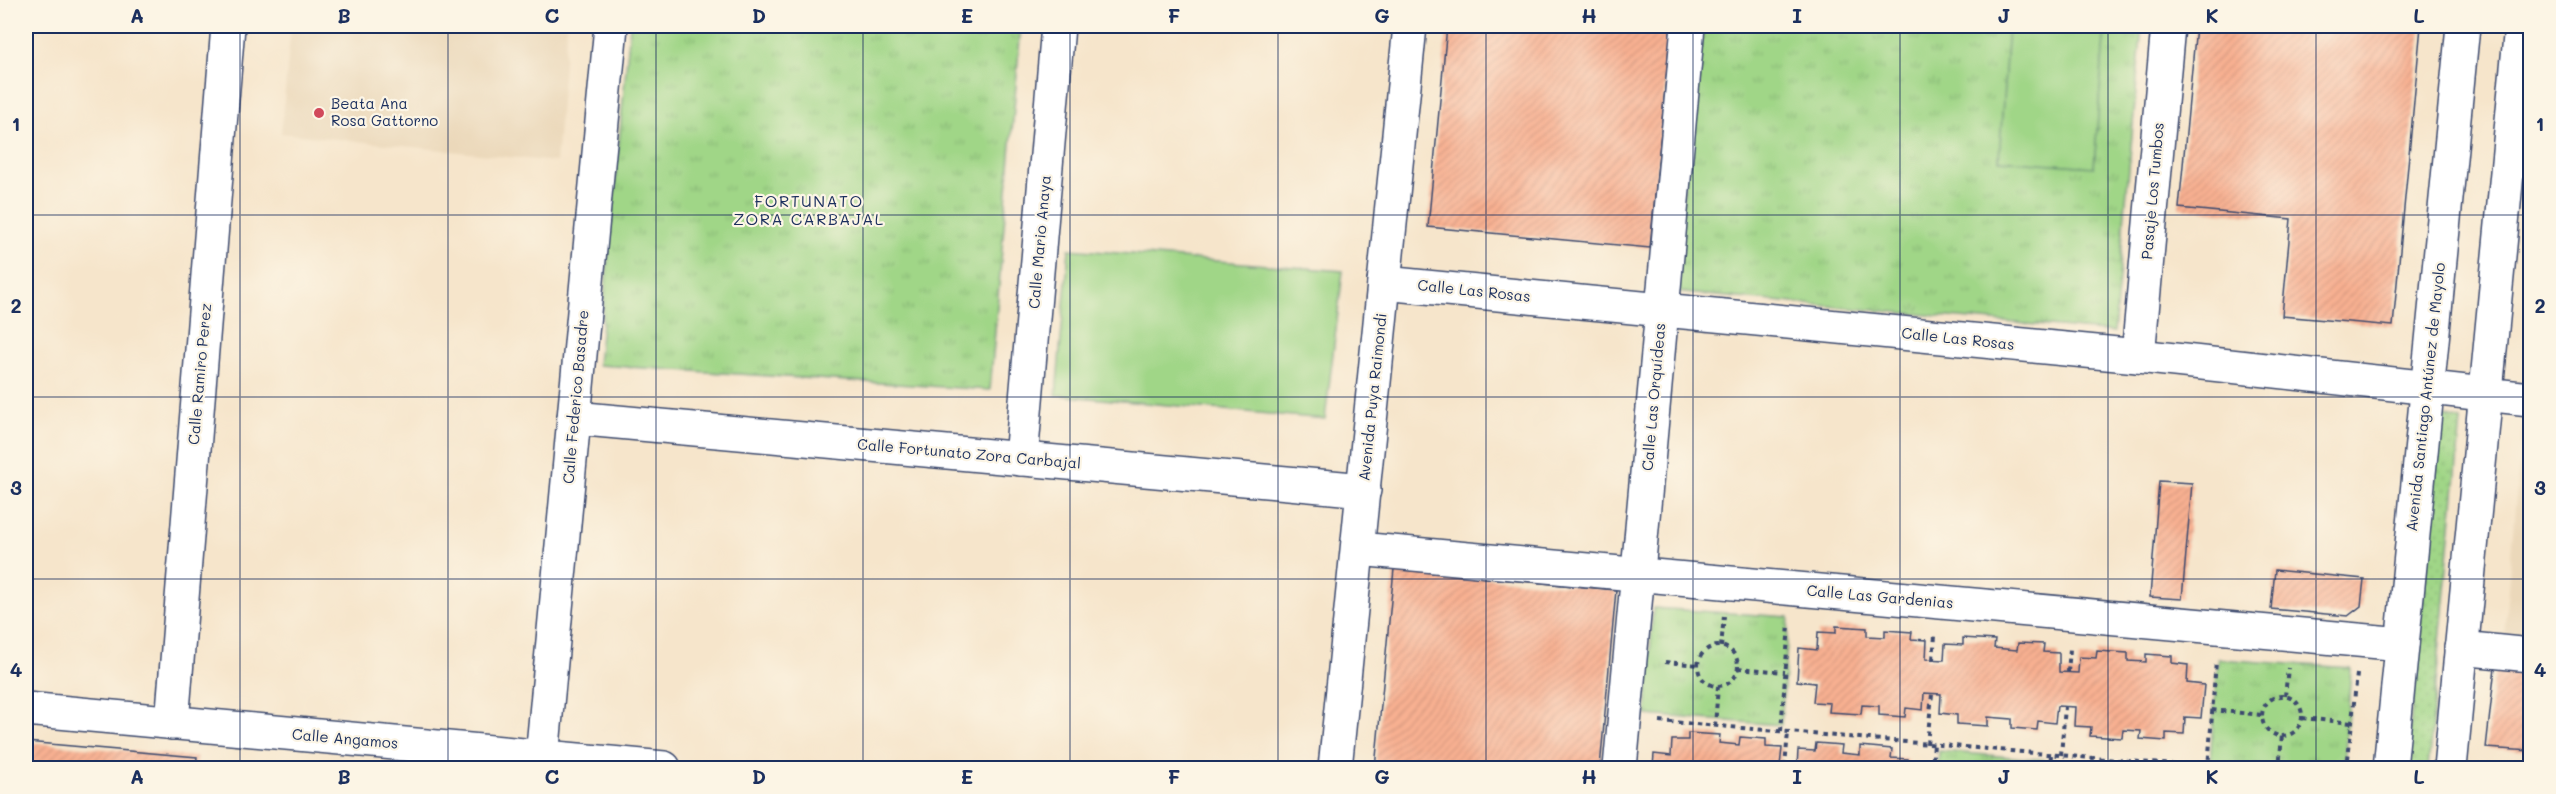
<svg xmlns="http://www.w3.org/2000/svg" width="2556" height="794" font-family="Mali,sans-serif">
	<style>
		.built { fill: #ebd8ba }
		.grass { fill: url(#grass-dots); stroke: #5e8272; stroke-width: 1.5 }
		.park { fill: url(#park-tufts); stroke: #5e8272; stroke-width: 1.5 }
		.garden { fill: #a0d687; stroke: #5e8272; stroke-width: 1.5 }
		.building { fill: url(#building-hatch) }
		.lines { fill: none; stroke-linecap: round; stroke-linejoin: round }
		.minor-casing { stroke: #3c4a6e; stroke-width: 36 }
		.path { stroke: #3c4a6e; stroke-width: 4; stroke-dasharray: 4.5 4.5; stroke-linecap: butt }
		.minor { stroke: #fff; stroke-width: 33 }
		.grid { fill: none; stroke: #1b2f5e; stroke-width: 1.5; stroke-opacity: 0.55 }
		.poi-dot { fill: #d1495b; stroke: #fcf5e5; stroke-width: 2 }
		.labels { text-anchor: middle; stroke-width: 4.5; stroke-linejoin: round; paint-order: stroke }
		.poi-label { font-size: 15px; fill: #1b2f5e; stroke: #fcf5e5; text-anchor: start }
		.street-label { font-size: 15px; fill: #1b2f5e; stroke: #fcf5e5 }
		.neighbourhood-label { font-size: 16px; letter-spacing: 1.5px; fill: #1b2f5e; stroke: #fcf5e5 }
		.neatline { fill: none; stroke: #1b2f5e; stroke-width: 2 }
		.grid-label { font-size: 20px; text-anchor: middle; font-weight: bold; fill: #1b2f5e }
	</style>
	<defs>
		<pattern id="grass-dots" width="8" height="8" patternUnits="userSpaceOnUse" patternTransform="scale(1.5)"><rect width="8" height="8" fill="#a0d687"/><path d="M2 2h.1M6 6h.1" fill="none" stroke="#89b877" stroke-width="1.8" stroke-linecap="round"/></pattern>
		<pattern id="park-tufts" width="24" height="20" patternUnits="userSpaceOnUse" patternTransform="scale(1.5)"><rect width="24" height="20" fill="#a0d687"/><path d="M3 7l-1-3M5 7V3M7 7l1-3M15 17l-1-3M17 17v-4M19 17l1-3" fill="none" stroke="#89b877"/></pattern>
		<pattern id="building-hatch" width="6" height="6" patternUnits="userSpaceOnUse" patternTransform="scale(1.5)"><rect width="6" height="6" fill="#f8b091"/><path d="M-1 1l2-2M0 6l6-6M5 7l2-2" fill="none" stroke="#d4987f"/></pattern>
	</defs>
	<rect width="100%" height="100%" fill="#fcf5e5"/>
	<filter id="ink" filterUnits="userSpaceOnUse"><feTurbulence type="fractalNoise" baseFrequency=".0167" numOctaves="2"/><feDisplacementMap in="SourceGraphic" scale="12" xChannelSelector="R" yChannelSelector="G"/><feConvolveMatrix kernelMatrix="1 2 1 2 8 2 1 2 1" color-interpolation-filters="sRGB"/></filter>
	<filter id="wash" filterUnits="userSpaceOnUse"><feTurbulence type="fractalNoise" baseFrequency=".008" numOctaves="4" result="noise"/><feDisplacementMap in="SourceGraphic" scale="24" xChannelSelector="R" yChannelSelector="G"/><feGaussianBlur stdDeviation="1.35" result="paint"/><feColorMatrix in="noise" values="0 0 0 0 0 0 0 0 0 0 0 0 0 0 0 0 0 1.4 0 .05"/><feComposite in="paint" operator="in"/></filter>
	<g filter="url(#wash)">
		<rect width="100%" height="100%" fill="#f6e5cb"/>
		<g class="built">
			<polygon points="291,26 567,26 556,162 281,133"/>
			<polygon points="2522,427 2530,428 2530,649 2503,647"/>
		</g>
		<polygon class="grass" points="2441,415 2461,421 2428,768 2406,768"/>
		<g class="park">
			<polygon points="630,26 1021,26 990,390 598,365"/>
			<polygon points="1700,26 2142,26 2114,332 1674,292"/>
			<polygon points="1653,608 1789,617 1781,725 1646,715"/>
			<polygon points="2218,659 2351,668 2344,768 2300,768 2210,762"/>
			<polygon points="1939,751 2047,760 2046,768 1938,768"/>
		</g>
		<g class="garden">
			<polygon points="2008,26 2105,26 2094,167 1999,160"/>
			<polygon points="1069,249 1343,271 1325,419 1056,395"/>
		</g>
		<g id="blocks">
			<g class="building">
				<polygon points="1447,26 1671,26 1650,248 1428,227"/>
				<polygon points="2196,26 2421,26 2393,326 2282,316 2291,219 2179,208"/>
				<polygon points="2159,481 2192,483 2182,599 2150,597"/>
				<polygon points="1394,569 1616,590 1600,768 1375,768"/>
				<polygon points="2275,570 2364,579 2361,606 2348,616 2271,609"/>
				<polygon points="1836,626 1867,628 1867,636 1885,637 1885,630 1912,632 1911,639 1927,640 1926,659 1944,660 1945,644 1963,645 1963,638 1995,640 1994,648 2017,650 2018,643 2044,644 2043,652 2059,653 2059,672 2078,673 2079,657 2096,658 2097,651 2128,653 2128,661 2146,662 2146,654 2172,656 2172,663 2188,665 2187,683 2204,685 2201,718 2185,717 2184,734 2166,733 2166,741 2140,739 2141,731 2123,730 2122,738 2090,736 2091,727 2074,726 2075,707 2057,706 2055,723 2038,721 2037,730 2012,728 2012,719 1988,717 1988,726 1957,724 1957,715 1940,713 1941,694 1924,693 1923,710 1906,708 1905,717 1879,715 1879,706 1862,705 1861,714 1829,712 1830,703 1813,702 1815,683 1797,681 1799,648 1817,650 1818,632 1836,633"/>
				<polygon points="2495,667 2530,671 2530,751 2486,748"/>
				<polygon points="1688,733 1720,735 1719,743 1739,745 1740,737 1766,739 1766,747 1782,748 1780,766 1788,768 1653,768 1654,754 1671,756 1672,740 1688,740"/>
				<polygon points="26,742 197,757 196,768 26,768"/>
				<polygon points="1816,743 1842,745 1841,753 1860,755 1860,746 1892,749 1891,758 1908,759 1907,768 1797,768 1798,750 1815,751"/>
				<polygon points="250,762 308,767 308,768 250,768"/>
			</g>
		</g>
	</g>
	<g filter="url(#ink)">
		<use href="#blocks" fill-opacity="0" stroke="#3c4a6e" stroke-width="1.5"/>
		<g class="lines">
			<defs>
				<g id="minor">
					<polyline points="1384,283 2138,356 2530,399"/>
					<polyline points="2138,356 2168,26"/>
					<polyline points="574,418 1364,490"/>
					<polyline points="1021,459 1058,26"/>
					<polyline points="1358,549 2402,644"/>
					<polyline points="2461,648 2530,655"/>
					<polyline points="26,709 664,768"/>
					<polyline points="172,723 228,26"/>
					<polyline points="541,768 611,26"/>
					<polyline points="1335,768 1410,26"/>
					<polyline points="1620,768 1688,26"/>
					<polyline points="2390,768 2463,26"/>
					<polyline points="2450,768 2521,26"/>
				</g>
			</defs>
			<use href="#minor" class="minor-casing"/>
			<g class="path">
				<circle cx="1718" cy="666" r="20"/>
				<polyline points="1721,647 1724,616"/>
				<polyline points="1933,659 1935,636"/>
				<polyline points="1665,662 1699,665"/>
				<polyline points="1738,668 1785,672"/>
				<polyline points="2068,672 2070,649"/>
				<polyline points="2285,696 2288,668"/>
				<circle cx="2282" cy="716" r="20"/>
				<polyline points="2212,710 2262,715"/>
				<polyline points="2302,718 2352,723"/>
				<polyline points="1660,721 2210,768"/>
				<polyline points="1715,726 1718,686"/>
				<polyline points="1781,731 1789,624"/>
				<polyline points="1927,744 1932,694"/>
				<polyline points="2061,755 2065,707"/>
				<polyline points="1785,767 1788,732"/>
				<polyline points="1932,768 1934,744"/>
				<polyline points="2050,768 2051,755"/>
				<polyline points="2208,768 2216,661"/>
				<polyline points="2279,768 2282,735"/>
				<polyline points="2347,768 2357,674"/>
			</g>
			<use href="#minor" class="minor"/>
		</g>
	</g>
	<path class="grid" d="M240,26v742M448,26v742M656,26v742M863,26v742M1070,26v742M1278,26v742M1486,26v742M1693,26v742M1900,26v742M2108,26v742M2316,26v742M26,215h2504M26,397h2504M26,579h2504"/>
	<circle class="poi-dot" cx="319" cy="113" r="6"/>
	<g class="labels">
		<g class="poi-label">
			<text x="331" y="109">Beata Ana<tspan x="331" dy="17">Rosa Gattorno</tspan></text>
		</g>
		<g class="street-label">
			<text transform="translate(2153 191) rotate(-85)" y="5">Pasaje Los Tumbos</text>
			<text transform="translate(1040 242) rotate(-85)" y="5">Calle Mario Anaya</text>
			<text transform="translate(1474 291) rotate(6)" y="5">Calle Las Rosas</text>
			<text transform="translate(1958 339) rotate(6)" y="5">Calle Las Rosas</text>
			<text transform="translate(200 374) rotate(-85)" y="5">Calle Ramiro Perez</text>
			<text transform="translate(576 397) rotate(-85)" y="5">Calle Federico Basadre</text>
			<text transform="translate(1373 397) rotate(-84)" y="5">Avenida Puya Raimondi</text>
			<text transform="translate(1654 397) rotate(-85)" y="5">Calle Las Orquídeas</text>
			<text transform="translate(2426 397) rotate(-84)" y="5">Avenida Santiago Antúnez de Mayolo</text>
			<text transform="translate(969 454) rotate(5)" y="5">Calle Fortunato Zora Carbajal</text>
			<text transform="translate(1880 597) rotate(5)" y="5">Calle Las Gardenias</text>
			<text transform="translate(345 739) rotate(5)" y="5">Calle Angamos</text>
		</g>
		<g class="neighbourhood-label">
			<text x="809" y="207">FORTUNATO<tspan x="809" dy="18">ZORA CARBAJAL</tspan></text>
		</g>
	</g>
	<rect width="2556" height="794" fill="none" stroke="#fcf5e5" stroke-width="66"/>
	<rect x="33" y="33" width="2490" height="728" class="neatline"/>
	<g class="grid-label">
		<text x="137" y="23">A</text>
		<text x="344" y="23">B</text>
		<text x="552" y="23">C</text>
		<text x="759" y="23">D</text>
		<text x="967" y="23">E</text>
		<text x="1174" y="23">F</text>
		<text x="1382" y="23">G</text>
		<text x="1589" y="23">H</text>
		<text x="1797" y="23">I</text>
		<text x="2004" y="23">J</text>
		<text x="2212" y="23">K</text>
		<text x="2419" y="23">L</text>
		<text x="16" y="131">1</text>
		<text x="2540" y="131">1</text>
		<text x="16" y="313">2</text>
		<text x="2540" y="313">2</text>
		<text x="16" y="495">3</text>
		<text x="2540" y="495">3</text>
		<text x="16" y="677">4</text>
		<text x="2540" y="677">4</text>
		<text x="137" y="784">A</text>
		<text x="344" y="784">B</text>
		<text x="552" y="784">C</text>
		<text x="759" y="784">D</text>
		<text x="967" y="784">E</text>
		<text x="1174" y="784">F</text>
		<text x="1382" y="784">G</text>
		<text x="1589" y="784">H</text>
		<text x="1797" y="784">I</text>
		<text x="2004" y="784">J</text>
		<text x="2212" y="784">K</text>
		<text x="2419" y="784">L</text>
	</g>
</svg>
